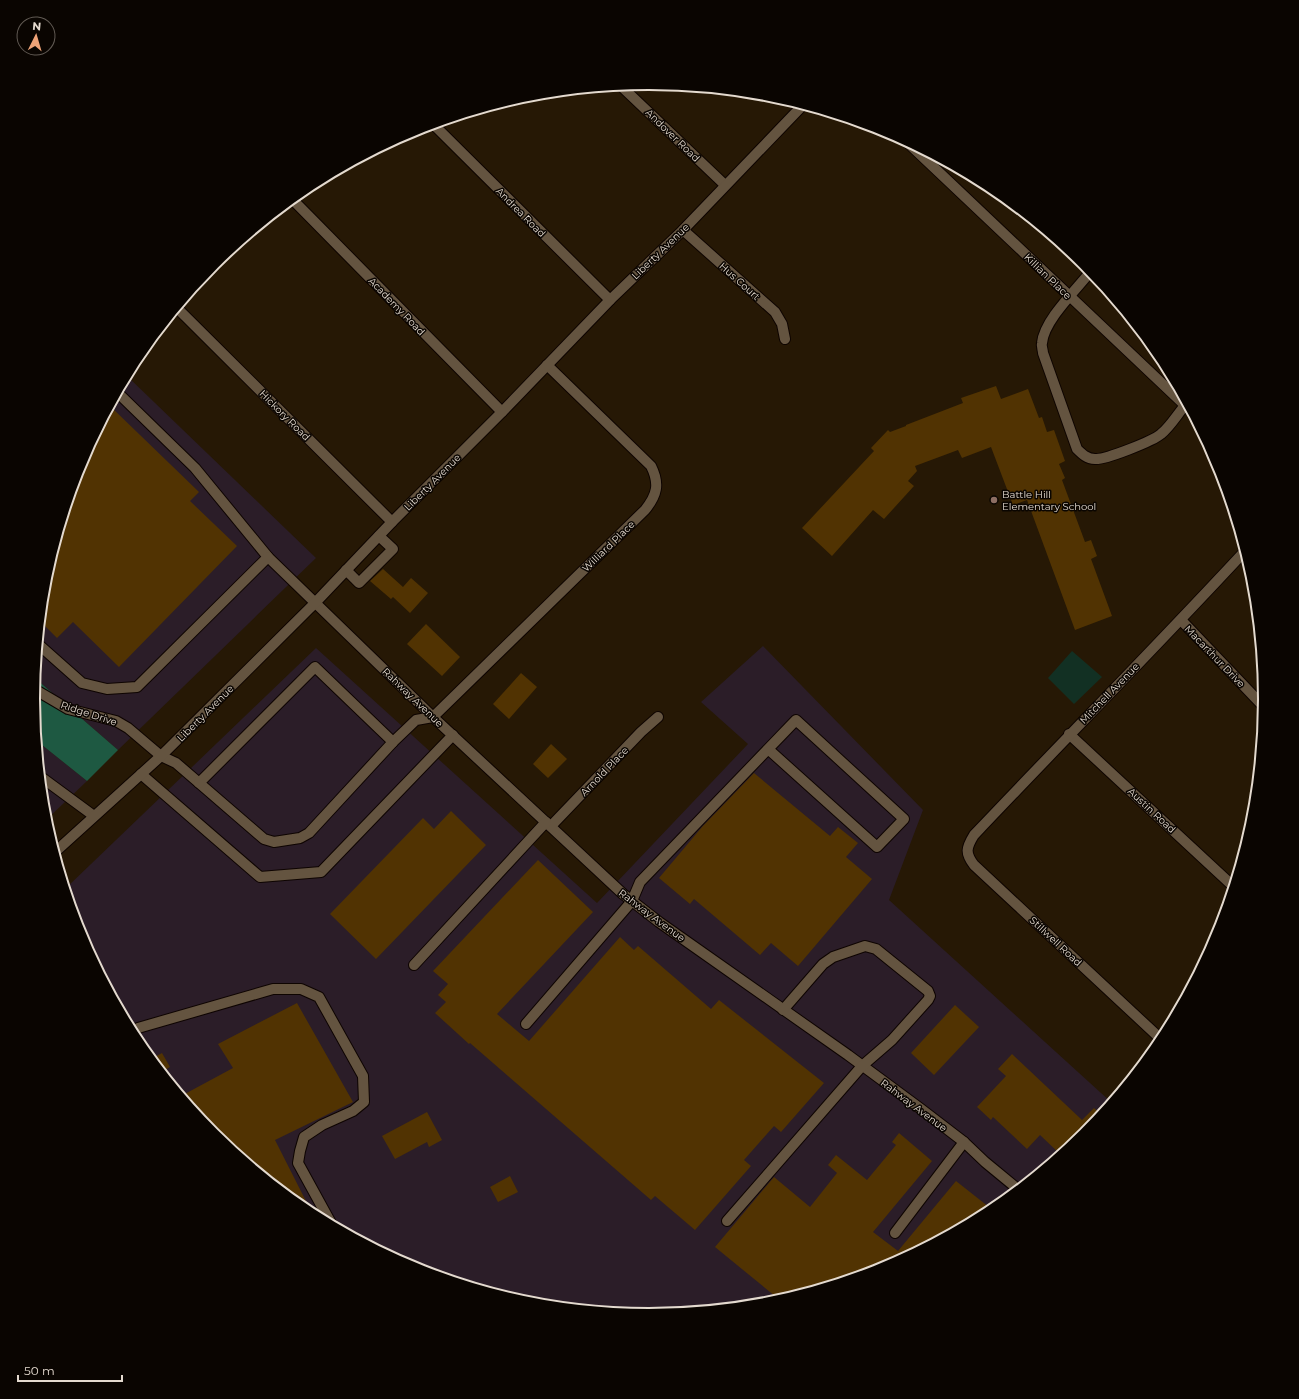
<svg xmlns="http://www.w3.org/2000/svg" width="1299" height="1399" font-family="Montserrat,sans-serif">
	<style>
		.industrial { fill: #2b1d28 }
		.green { fill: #123023 }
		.forest { fill: #1e5942 }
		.building { fill: #513302 }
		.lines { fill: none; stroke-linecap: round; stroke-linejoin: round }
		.minor-casing { stroke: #0e0400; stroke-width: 12 }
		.minor { stroke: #645440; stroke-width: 10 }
		.education-dot { fill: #8d6e63; stroke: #0a0501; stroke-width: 1.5 }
		.labels { text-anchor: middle; stroke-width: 3; stroke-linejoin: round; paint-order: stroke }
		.street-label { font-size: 10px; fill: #e4dacf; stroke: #0a0501 }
		.poi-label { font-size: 10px; fill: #e4dacf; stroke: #0a0501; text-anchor: start }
		.rim { fill: none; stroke: #e4dacf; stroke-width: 2 }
	</style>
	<rect width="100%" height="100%" fill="#261805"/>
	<g class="industrial">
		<polygon points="127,376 316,558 118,750 35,678 45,579 80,463"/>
		<polygon points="763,646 923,810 889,900 1112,1103 1085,1136 992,1212 885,1269 770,1304 649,1316 529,1304 413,1269 307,1212 213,1135 137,1042 80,935 66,888 316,648 597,903 748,744 701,702"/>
		<polygon points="37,741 87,781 45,821 45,820"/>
	</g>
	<polygon class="green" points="1072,651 1102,677 1074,704 1048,678"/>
	<polygon class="forest" points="35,678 118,750 87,781 37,741 33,699"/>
	<g class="building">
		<polygon points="996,386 1001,399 1028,389 1039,418 1042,417 1047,432 1054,430 1065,461 1059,464 1065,478 1062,480 1085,542 1091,540 1097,556 1091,559 1112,616 1075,630 1027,500 1013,505 991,447 962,458 958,450 915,466 917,471 908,481 914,486 884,519 873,510 832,556 802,528 874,451 871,448 888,430 890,432 906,426 906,425 963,403 961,398"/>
		<polygon points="110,406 199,492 190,501 237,546 119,667 73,622 57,638 41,622 45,579 80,463"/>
		<polygon points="383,569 403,587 411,578 428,593 410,613 393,597 391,599 370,581"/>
		<polygon points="426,624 460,657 442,676 407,644"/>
		<polygon points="521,673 537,687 509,719 493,704"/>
		<polygon points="551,744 567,759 548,778 533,764"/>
		<polygon points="754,773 830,836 838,827 858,843 846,857 872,879 798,966 771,943 760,955 694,899 690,904 659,878 702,827"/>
		<polygon points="451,811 486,845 376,959 330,914 423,818 434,829"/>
		<polygon points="538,860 593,912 497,1014 529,1041 620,937 634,950 638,946 711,1009 719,1000 824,1083 781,1132 774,1126 744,1160 751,1166 695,1230 655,1196 651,1200 470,1043 469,1044 435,1013 446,1002 438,995 448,984 433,971"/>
		<polygon points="297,1003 353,1102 275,1140 313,1215 307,1212 213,1135 181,1096 233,1068 218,1044"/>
		<polygon points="955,1005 979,1027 934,1075 911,1053"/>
		<polygon points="162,1053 170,1067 161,1072 151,1059"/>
		<polygon points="1012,1054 1082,1120 1094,1108 1102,1115 1085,1136 1061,1155 1040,1135 1027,1149 993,1117 991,1120 977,1107 1006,1076 998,1069"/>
		<polygon points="427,1112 442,1140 429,1147 427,1142 395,1159 382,1136"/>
		<polygon points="899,1133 932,1161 873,1232 898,1251 956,1181 994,1211 885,1269 781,1301 715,1247 774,1177 810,1207 837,1173 828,1165 836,1155 867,1180 896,1145 892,1142"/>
		<polygon points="510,1176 518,1192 498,1202 490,1187"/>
	</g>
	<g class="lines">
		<defs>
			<g id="minor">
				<polyline points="621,86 725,185"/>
				<polyline points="433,124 610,300"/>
				<polyline points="906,141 1190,410"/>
				<polyline points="292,199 502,412"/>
				<polyline points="683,230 775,312 782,324 785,339"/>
				<path d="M1091,271c-14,18 -47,49 -49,72 -1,3 1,7 1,10l34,96c5,5 10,10 18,10 10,1 58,-18 66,-25 10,-8 17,-21 26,-31"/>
				<polyline points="177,308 392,522"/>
				<polyline points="118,393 195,468 268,557 433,717 623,894 659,922 848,1055 921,1109 964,1142 985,1162 1019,1190"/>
				<polyline points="346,570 359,583 393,549 379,536"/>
				<polyline points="1181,620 1265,708"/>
				<polyline points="38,644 82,683 107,689 137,687 268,557"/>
				<path d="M34,689l34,20 48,12 12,7 33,28 15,7 88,76 10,3 26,-4 9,-5 84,-91 23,-22 17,-3 212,-207c12,-15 15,-26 6,-44l-104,-101"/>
				<polyline points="1069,734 1234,887"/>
				<polyline points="141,774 260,877 321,872 453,735"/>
				<polyline points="41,777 94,816"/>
				<polyline points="199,783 315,667 393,742"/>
				<polyline points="551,826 641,732 658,717"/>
				<polyline points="55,852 161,756 315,603 392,522 502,412 610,300 683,230 803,105"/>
				<polyline points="414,965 546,822"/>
				<polyline points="526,1024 632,901 640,882 796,720 904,819 877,847 768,749"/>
				<polyline points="132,1034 138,1028 273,989 301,989 319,997 363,1076 364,1102 353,1111 322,1125 304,1137 300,1151 298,1163 332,1225"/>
				<path d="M1163,1041l-189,-176c-9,-12 -8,-17 0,-30 90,-95 182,-188 271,-284"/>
				<polyline points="727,1221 862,1066 892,1040 928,1000 930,996 928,991 876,949 865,946 833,957 823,964 783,1010"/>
				<polyline points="895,1233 964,1142"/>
			</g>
		</defs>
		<use href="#minor" class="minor-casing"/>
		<use href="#minor" class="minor"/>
	</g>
	<circle class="education-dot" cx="994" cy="500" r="4"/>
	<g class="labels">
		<g class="street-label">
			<text transform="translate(673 135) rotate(44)" y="4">Andover Road</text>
			<text transform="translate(521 212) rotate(45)" y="4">Andrea Road</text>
			<text transform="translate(660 251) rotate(-44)" y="4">Liberty Avenue</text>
			<text transform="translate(1048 276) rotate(44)" y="4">Killian Place</text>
			<text transform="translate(740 281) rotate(42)" y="4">Hus Court</text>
			<text transform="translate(397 306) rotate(46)" y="4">Academy Road</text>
			<text transform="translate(285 415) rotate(45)" y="4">Hickory Road</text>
			<text transform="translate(432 482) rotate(-45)" y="4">Liberty Avenue</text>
			<text transform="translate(608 546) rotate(-44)" y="4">Williard Place</text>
			<text transform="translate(1215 656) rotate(46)" y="4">Macarthur Drive</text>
			<text transform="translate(1109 693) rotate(-46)" y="4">Mitchell Avenue</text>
			<text transform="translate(413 697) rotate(44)" y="4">Rahway Avenue</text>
			<text transform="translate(89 713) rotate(18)" y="4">Ridge Drive</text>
			<text transform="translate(205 713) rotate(-45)" y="4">Liberty Avenue</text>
			<text transform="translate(604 771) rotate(-46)" y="4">Arnold Place</text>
			<text transform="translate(1152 810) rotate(43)" y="4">Austin Road</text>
			<text transform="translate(652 915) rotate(37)" y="4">Rahway Avenue</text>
			<text transform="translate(1056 941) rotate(43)" y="4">Stillwell Road</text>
			<text transform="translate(914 1105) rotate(37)" y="4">Rahway Avenue</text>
		</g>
		<g class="poi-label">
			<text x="1002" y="498">Battle Hill<tspan x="1002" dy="12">Elementary School</tspan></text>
		</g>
	</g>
	<path d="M0 0H1299V1399H0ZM40 699a609 609 0 1 1 1218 0a609 609 0 1 1-1218 0Z" fill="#0a0501" fill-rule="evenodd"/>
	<path class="rim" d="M40 699a609 609 0 1 1 1218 0a609 609 0 1 1-1218 0Z"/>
	<g transform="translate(36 36) rotate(5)"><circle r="19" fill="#0a0501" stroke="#615a53"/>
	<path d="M0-3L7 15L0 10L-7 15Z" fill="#efa377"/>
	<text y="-6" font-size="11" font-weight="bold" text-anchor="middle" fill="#e4dacf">N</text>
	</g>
	<path d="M18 1375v6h104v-6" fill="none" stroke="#e4dacf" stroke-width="2"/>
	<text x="24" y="1375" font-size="12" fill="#e4dacf" stroke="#0a0501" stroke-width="3" paint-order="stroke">50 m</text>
</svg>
